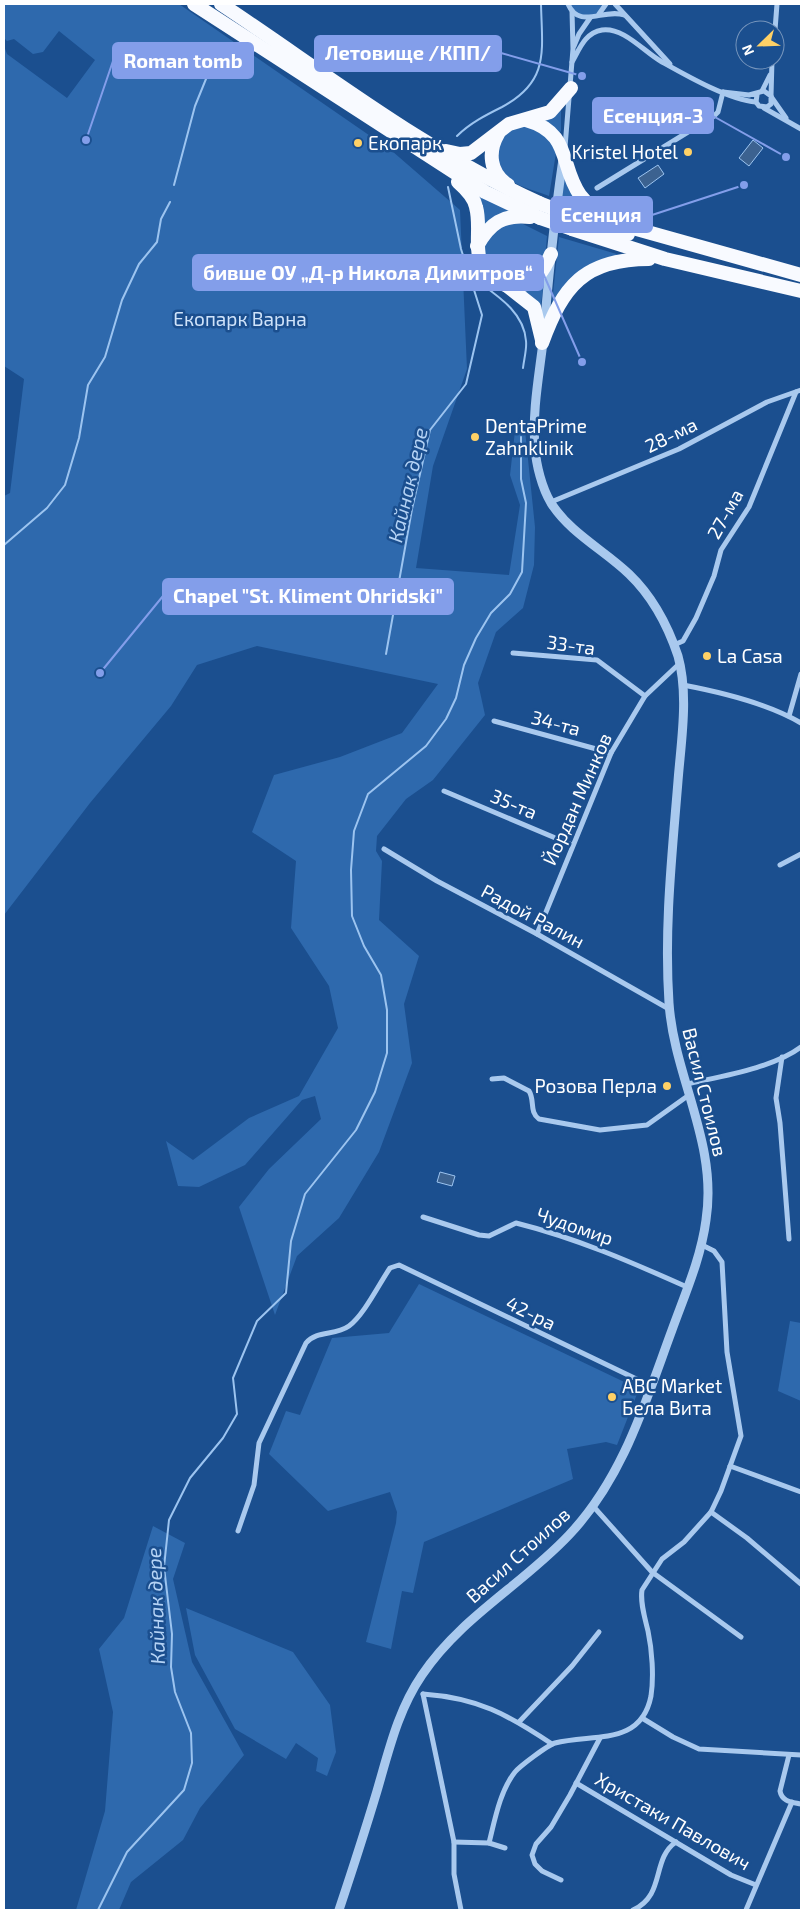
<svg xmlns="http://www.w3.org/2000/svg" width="805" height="1914" font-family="'Exo 2',sans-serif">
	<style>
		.green { fill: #2e69ad }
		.water { fill: #3c6290; stroke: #9cc4f0 }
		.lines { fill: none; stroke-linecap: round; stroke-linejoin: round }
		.stream { stroke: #9cc4f0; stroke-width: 2 }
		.minor { stroke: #a9c9ee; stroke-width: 5 }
		.tertiary { stroke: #a9c9ee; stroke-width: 9 }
		.trunk { stroke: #f8faff; stroke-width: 14 }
		.trunk-bridge { stroke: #f8faff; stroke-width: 14 }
		.poi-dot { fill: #ffd166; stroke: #1b4f8f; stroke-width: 2 }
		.labels { text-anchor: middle; stroke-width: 5; stroke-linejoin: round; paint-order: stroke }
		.poi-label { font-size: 19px; fill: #fff; stroke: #1b4f8f; text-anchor: start }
		.park-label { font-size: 19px; fill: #cfe3fa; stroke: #1b4f8f }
		.street-label { font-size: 19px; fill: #fff; stroke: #1b4f8f }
		.water-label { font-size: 20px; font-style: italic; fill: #b5d3f5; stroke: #1b4f8f }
		.leader { fill: none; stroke: #839eea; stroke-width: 2 }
		.callout-dot { fill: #839eea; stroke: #1b4f8f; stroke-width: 2 }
		.callout { fill: #839eea; stroke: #839eea; stroke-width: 2 }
		.callout-label { font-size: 20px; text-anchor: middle; font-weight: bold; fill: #fff }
	</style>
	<rect width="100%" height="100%" fill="#1b4f8f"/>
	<g class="green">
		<polygon points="4,4 179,4 392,151 460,210 467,369 433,466 416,568 509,575 520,505 510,475 515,431 525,430 535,527 534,565 523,608 496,632 478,683 485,715 433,780 406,799 377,836 376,851 382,861 379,920 419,956 404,1004 412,1063 379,1152 339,1218 297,1256 275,1315 239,1207 269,1169 321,1119 315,1096 302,1100 245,1165 199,1187 178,1186 166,1141 193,1160 249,1118 299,1096 338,1028 329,986 291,928 296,861 252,832 274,775 340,757 402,733 438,684 257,646 197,665 171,706 90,803 4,915 4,496 10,493 24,379 4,366 4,46 7,54 67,98 95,60 59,31 43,52 33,54 14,39 7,41 4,38"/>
		<polygon points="568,4 606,4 599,14 580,17"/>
		<polygon points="561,109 561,131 558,134 543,118"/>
		<path d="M521,123l26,10 9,20 -7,43c-35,-13 -55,-13 -50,-57z"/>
		<polygon points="563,179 565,179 602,220 560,204"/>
		<polygon points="478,194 512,212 483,230"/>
		<polygon points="521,223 547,236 545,259 542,266 524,280 510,280 499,276 489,267 484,250 486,239 496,226"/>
		<polygon points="559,237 620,255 553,304 552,303"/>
		<polygon points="543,280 544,282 540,311 519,291"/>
		<polygon points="419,1284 639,1389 617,1445 606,1442 567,1449 573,1479 424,1542 413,1593 402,1591 391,1649 366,1642 396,1523 397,1512 390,1492 328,1511 269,1454 286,1411 300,1415 332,1338 389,1333"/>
		<polygon points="790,1321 801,1323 801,1401 778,1391"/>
		<polygon points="153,1526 185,1543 173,1579 192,1662 244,1755 200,1808 183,1840 131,1882 119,1910 76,1910 105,1811 113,1712 99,1649 124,1618"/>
		<polygon points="186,1608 293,1652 330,1705 336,1752 327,1776 316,1771 318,1758 296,1743 286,1759 235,1729 195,1655"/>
	</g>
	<g class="water">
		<polygon points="753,140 763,148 749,166 739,158"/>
		<polygon points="658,165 664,174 645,188 638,178"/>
		<polygon points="440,1172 455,1176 452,1186 437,1182"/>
	</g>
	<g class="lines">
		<g class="stream">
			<path d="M457,136c13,-13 29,-21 45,-29 48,-26 40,-56 39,-103"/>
			<polyline points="174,185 195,106 219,47"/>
			<path d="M469,275c22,17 55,34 57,66 1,8 -2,18 -3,27"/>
			<polyline points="4,545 47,508 65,485 79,438 88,385 105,357 122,300 139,264 157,242 161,219 170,202"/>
			<polyline points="386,654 412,509 430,430 466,384 482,315 461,249 448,187"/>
			<polyline points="98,1910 127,1852 184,1790 192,1763 191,1733 175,1692 171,1667 172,1634 164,1567 169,1520 190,1478 223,1438 237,1414 233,1378 257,1321 286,1293 291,1241 305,1194 356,1130 375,1092 387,1053 387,1010 381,975 364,946 352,916 351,870 354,831 368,794 426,746 446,719 456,698 464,665 476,638 491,613 510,594 522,572 526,503 521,479 521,437"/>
		</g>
		<g class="minor">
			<path d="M568,4c11,26 36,4 56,11"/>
			<polyline points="615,4 670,64"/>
			<polyline points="599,14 606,4"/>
			<polyline points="775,30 777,4"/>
			<polyline points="574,46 579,34 590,18"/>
			<path d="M572,62c8,-14 13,-29 30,-32 22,-3 42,22 60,32 25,14 67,38 94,40"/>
			<polyline points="762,91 770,75"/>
			<polyline points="723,92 749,95 764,91 771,96 771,104 767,107 759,106 756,102 757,95"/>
			<polyline points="771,96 772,60"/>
			<polyline points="772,98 786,118"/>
			<polyline points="764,108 801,129"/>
			<polyline points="565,147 573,49 572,11"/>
			<polyline points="597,188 714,116 718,112 723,92"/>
			<polyline points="551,502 679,449 767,402 801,390"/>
			<polyline points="674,645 683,641 696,618 714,576 721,550 749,507 796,392"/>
			<polyline points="513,653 597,660 645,696"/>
			<path d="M683,685c37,7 86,19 118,38"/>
			<polyline points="789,716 801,674"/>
			<polyline points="494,721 611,753"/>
			<polyline points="444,791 572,845"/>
			<polyline points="384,849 437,881 537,934 669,1009"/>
			<polyline points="780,865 801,854"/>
			<polyline points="537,934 611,753 645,696 680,663"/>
			<polyline points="782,1057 776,1098 780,1123 789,1239"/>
			<path d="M492,1079l12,-1 25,13c6,9 0,21 10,28l61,11 47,-5 42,-30"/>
			<path d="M687,1084c35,-8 86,-16 114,-37"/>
			<path d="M423,1217l56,18 10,1 27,-13c60,15 115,39 171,64"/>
			<polyline points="730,1466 801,1492"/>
			<polyline points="593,1506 652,1572 741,1637"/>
			<polyline points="711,1512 747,1538 801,1584"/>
			<path d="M238,1531l16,-46 5,-42 47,-100c11,-13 29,-7 43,-17 15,-11 30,-42 41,-58l9,-3 252,121"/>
			<polyline points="423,1694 454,1842 454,1874 461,1910"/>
			<path d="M423,1694c55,4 84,20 129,50"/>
			<polyline points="642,1718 673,1737 699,1749 801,1755"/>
			<polyline points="519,1722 572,1666 599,1632"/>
			<path d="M789,1755l-9,36c2,11 12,11 21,13"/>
			<polyline points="576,1783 731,1875 756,1885"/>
			<polyline points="454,1842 489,1843 505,1848"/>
			<path d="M489,1843c6,-24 11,-52 26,-71 5,-6 33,-27 40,-29 37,-10 86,4 96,-47 3,-20 1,-46 -3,-65 -3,-13 -8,-28 -6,-41l20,-31 22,-17 27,-30 10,-21 20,-55 -14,-84 -5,-90 -8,-11 -12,-6"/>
			<polyline points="561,1880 542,1871 535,1864 532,1855 536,1844 551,1827 570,1795 600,1738"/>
			<path d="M633,1910c33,-15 18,-51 43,-68"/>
			<polyline points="746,1910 792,1802"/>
		</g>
		<path class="tertiary" d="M339,1910c13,-39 26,-79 38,-119 12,-41 21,-81 45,-116 39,-58 100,-90 147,-140 54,-57 76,-132 103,-205 13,-36 29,-72 34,-110 12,-77 -32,-143 -37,-217 -5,-75 3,-148 9,-222 3,-39 11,-86 0,-125 -10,-30 -26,-60 -49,-82 -25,-24 -59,-41 -78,-71 -9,-15 -15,-38 -16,-56 -3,-35 4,-71 8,-105 5,-61 11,-122 20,-183"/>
		<g class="trunk">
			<polyline points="194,4 485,192 540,218"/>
			<path d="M221,4c104,69 203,147 318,199"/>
			<path d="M526,120c46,13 33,45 54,75 13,17 33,26 53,33l168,47"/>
			<path d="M498,134c-10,17 -9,39 10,51"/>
			<polyline points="446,151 460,154 471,153 509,124 550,112 571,88"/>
			<path d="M458,182c8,7 16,15 18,25 7,25 -8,54 18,72 7,6 16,8 25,7 18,-4 25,-16 32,-32"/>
			<polyline points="575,217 628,234"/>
			<polyline points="572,229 665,259 801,291"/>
			<path d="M477,246c13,-23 26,-32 53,-29"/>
			<polyline points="506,285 534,307 542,340"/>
			<path d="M542,343c21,-57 42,-84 107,-84"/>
		</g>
		<g class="trunk-bridge">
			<polyline points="539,203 575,217"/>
			<polyline points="540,218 572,229"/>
		</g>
	</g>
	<g class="poi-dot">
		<circle cx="358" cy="143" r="5"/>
		<circle cx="688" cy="152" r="5"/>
		<circle cx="475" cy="437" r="5"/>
		<circle cx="707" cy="656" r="5"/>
		<circle cx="667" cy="1086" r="5"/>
		<circle cx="612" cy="1397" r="5"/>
	</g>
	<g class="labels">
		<g class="poi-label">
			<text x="368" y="150">Екопарк</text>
			<text x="678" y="159" text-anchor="end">Kristel Hotel</text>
			<text x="485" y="433">DentaPrime<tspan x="485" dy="22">Zahnklinik</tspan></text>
			<text x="717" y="663">La Casa</text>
			<text x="657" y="1093" text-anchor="end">Розова Перла</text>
			<text x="622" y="1393">ABC Market<tspan x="622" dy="22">Бела Вита</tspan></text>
		</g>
		<g class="park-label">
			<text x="240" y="326">Екопарк Варна</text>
		</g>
		<g class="street-label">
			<text transform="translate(671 435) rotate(-26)" y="7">28-ма</text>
			<text transform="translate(725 514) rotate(-61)" y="7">27-ма</text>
			<text transform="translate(571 645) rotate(8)" y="7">33-та</text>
			<text transform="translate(556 723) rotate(15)" y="7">34-та</text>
			<text transform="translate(577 799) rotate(-66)" y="7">Йордан Минков</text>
			<text transform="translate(514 804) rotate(23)" y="7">35-та</text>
			<text transform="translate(533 916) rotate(28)" y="7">Радой Ралин</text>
			<text transform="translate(705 1092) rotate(76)" y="7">Васил Стоилов</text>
			<text transform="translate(575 1226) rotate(19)" y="7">Чудомир</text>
			<text transform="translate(531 1313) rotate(26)" y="7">42-ра</text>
			<text transform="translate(518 1555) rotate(-42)" y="7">Васил Стоилов</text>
			<text transform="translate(673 1821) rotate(30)" y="7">Христаки Павлович</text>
		</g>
		<g class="water-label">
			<text transform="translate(408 485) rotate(-77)" y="7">Кайнак дере</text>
			<text transform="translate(156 1606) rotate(-92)" y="7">Кайнак дере</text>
		</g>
	</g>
	<path class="leader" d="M582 76L501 53M86 140L113 61M786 157L713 116M744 185L652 215M582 362L543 273M100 673L163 596"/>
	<g class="callout-dot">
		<circle cx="582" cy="76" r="5"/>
		<circle cx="86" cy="140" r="5"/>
		<circle cx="786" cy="157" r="5"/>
		<circle cx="744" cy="185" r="5"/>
		<circle cx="582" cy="362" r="5"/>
		<circle cx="100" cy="673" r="5"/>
	</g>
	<g class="callout">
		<rect x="315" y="36" width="186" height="35" rx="5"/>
		<rect x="113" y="43" width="140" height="35" rx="5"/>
		<rect x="593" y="98" width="120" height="35" rx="5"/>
		<rect x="551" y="197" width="101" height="35" rx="5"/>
		<rect x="193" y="255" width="350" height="35" rx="5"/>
		<rect x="163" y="579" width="290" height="35" rx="5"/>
	</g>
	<g class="callout-label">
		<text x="408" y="60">Летовище /КПП/</text>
		<text x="183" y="68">Roman tomb</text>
		<text x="653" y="123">Есенция-3</text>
		<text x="601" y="222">Есенция</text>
		<text x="368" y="280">бивше ОУ „Д-р Никола Димитров“</text>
		<text x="308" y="603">Chapel "St. Kliment Ohridski"</text>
	</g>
	<rect width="805" height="1914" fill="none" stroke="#ffffff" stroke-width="10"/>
	<g transform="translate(760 45) rotate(247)"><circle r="24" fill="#1b4f8f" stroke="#7695bc"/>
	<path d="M0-4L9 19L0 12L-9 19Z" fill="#ffd166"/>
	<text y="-8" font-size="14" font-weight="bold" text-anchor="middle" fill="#ffffff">N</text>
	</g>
</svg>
